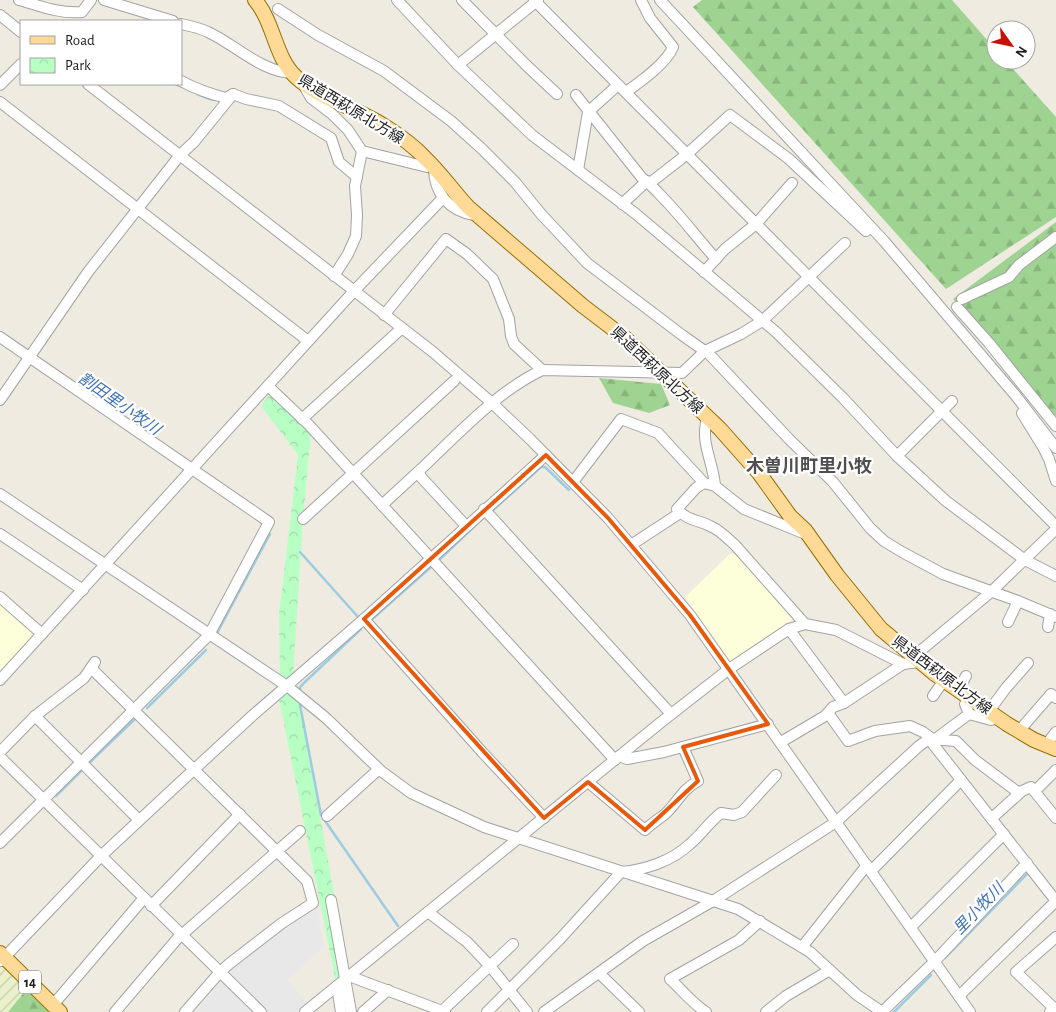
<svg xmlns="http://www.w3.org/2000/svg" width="1056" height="1012" font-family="'Alegreya Sans','Noto Sans JP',sans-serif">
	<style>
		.education { fill: #fcffda }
		.farmland { fill: url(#farmland-furrows) }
		.forest { fill: url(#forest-firs) }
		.park { fill: url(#park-crowns) }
		.parking { fill: #e8e8e8 }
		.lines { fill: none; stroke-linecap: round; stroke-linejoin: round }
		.stream { stroke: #9ccce1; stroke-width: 2.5 }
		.minor-casing { stroke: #a3a3a3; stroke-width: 12 }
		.major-casing { stroke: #956f00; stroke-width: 16 }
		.minor { stroke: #fff; stroke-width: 10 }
		.major { stroke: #ffda96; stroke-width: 14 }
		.marked { fill: none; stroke: #e8590c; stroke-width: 4; stroke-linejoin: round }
		.labels { text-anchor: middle; stroke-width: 4.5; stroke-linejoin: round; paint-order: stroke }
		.shield { fill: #fff; stroke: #606060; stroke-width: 1 }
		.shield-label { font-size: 14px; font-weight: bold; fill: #1c1c1c }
		.street-label { font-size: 15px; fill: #1c1c1c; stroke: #fff }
		.water-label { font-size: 16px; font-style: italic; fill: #4071b5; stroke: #fff }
		.quarter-label { font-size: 18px; font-weight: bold; fill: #4f4f4f; stroke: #fff }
	</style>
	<defs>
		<pattern id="farmland-furrows" width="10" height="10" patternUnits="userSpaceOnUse" patternTransform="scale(1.25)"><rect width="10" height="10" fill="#eaf0ca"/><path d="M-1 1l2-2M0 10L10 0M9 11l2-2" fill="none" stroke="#c8cdad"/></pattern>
		<pattern id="forest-firs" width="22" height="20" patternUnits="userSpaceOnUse" patternTransform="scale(1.25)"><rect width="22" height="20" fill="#9fd391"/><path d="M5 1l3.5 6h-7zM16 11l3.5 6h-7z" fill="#88b57c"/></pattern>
		<pattern id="park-crowns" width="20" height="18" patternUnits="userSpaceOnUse" patternTransform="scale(1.25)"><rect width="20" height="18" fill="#b8ffc3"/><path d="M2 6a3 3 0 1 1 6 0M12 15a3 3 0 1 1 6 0" fill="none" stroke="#9edaa7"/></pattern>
	</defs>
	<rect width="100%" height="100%" fill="#efebe1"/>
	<g class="education">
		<polygon points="731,553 741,558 793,619 729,662 685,597"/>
		<polygon points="0,600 37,633 0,674"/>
	</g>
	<polygon class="farmland" points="0,963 31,984 8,1012 0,1012"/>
	<g class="forest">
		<polygon points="702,0 952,0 996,50 996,60 1005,60 1056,117 1056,217 946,289 693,7"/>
		<polygon points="1056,222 1056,421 953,299"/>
		<polygon points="599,378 661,384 670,405 649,413 613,403"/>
		<polygon points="31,984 53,1005 48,1012 8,1012"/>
	</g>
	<g class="park">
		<polygon points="270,394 311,433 303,519 293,677 287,682 280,678 279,614 298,455 261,406"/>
		<polygon points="287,686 298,695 349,976 350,1012 342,1012 278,694"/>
	</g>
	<polygon class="parking" points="316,907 324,946 287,980 308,1004 298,1012 196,1012 229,971 244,957 295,918"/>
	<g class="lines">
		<g class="stream">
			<polyline points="175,84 183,87"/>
			<polyline points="197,94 210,99 215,100"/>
			<polyline points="491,512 541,467 545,467 569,490"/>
			<polyline points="300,552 359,618"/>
			<polyline points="439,560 483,518"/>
			<polyline points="370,621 431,567"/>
			<polyline points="216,635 270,534"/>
			<polyline points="300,693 300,687 306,681 361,629"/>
			<polyline points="300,705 321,815 398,926"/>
			<polyline points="147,708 206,650"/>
			<polyline points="88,764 136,718"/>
			<polyline points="56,796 82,770"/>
			<polyline points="945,958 1028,873"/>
			<polyline points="894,1012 931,975"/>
		</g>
		<defs>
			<g id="minor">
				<path d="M19,0c21,6 41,14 63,12l9,-12"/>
				<polyline points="104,0 173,21"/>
				<polyline points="397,0 458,65 532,135 636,214 776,332 843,398 897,456 946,501 1025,560 1056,576"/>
				<polyline points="462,0 526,65 557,94"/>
				<polyline points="534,0 1056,526"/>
				<polyline points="660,0 884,241 1016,396 1056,448"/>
				<polyline points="278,9 318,35 384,71 451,121 481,148 515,182 541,214 587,263 682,335 709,354 789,439 833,482 870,528 884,541 902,552 943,574 1018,601 1056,617"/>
				<polyline points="0,15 21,32"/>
				<path d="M181,24c9,2 19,4 27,8 28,13 53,40 85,41"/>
				<polyline points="458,65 538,0"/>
				<path d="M181,81c15,8 29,13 45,17l7,-4 13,5 33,7 52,32 8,24 18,15"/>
				<polyline points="88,84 433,352 492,403 530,439 608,518 690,615 970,1012"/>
				<polyline points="303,84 311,98 332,114 348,130 362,151 355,186 357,215 356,236 348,254 334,276"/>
				<polyline points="0,85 21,64"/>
				<path d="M626,92c14,-10 41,-29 47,-45l-23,-29 -9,-18"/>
				<path d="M576,95l66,83c10,7 17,16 25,24 17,18 32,38 49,57"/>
				<polyline points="0,102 308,341"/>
				<polyline points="362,151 427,167 432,166"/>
				<path d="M434,168c0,25 15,43 40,47"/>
				<polyline points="578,170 588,112 618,85"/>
				<polyline points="650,183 686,155 730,115 789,159 866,231"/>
				<polyline points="622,204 647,181"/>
				<polyline points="704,272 725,249 756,224 792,183"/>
				<polyline points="962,299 1009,277 1019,265 1056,237"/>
				<polyline points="957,307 989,343 1056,426"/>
				<polyline points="384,315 446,239 467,254 493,279 509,319 511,336 514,344 542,370"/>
				<polyline points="0,337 269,522 209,635 0,843"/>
				<polyline points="268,386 309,425 615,760"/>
				<polyline points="0,400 88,272 180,155 194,142 233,94"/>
				<polyline points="1022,413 1043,447 1049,459 1056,481"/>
				<path d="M707,418c-7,26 6,42 8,68"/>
				<polyline points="302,419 402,328"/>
				<polyline points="897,456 952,401"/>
				<polyline points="573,482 621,419 658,433 704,483 715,486 744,509 808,535"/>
				<path d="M704,483l-8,5 -19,21c12,13 21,10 35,18 9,4 16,12 23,18l70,79"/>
				<polyline points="0,494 287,686 326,718 381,771 411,793 484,827 738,909 810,952 857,995 882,1012"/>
				<polyline points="382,505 419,471"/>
				<polyline points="484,509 671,714"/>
				<polyline points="303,519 454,381"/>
				<path d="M466,526l-45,-49 -2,-6c37,-35 77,-79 123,-101l140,3 23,-22 36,-17 21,-13 83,-78"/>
				<polyline points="0,534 83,590"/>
				<polyline points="631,545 680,513"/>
				<polyline points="0,597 42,634"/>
				<polyline points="364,619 483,753 544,818"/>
				<polyline points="1008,622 1018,601"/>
				<polyline points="1048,627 1050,614"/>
				<polyline points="913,657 991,592 1056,529"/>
				<polyline points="91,668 307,881 313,903 282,923 229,964 220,972 185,1012"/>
				<polyline points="0,680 354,291 442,199"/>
				<polyline points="959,689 966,676"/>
				<polyline points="933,696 944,680"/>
				<polyline points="969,697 965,704 969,714 991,720 998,718"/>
				<polyline points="844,703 903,664"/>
				<polyline points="989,711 1006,688 1028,663"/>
				<polyline points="828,713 848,741 875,731 910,726 923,732 934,740 969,714"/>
				<polyline points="35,716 139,820"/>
				<polyline points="1019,731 1051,694 1056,698"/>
				<polyline points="929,739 1056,901 959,996"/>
				<polyline points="781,742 825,716 833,707 844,703 789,629"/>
				<polyline points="1046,745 1056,732"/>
				<polyline points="0,752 35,716 84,678 95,662"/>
				<polyline points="619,756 627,759 664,752 768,724"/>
				<polyline points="0,757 261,1012"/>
				<path d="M588,782l57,48c6,-6 12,-10 19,-15 13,-11 17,-25 34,-34l-15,-34"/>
				<polyline points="1035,791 1056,770"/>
				<polyline points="327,816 379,769"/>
				<polyline points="992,818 1022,791 1031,787 1056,818"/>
				<polyline points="871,871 961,780"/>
				<polyline points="331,900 351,1012"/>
				<polyline points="151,906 240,814"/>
				<polyline points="428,912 467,942 490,966 527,1012"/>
				<polyline points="911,927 1004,834"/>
				<polyline points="802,947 867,865"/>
				<polyline points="1,961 101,856 174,788 252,716 364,619 546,455"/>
				<polyline points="599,973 639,1012"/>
				<polyline points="349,976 445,1012"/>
				<polyline points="337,986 341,1012"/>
				<polyline points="53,1005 144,898"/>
				<polyline points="115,1012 177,939 300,831"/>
				<polyline points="305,1012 660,723 729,669 789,629 805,624 836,630 903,664 919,662"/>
				<polyline points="363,1012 388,990"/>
				<polyline points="441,1012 513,944"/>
				<path d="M487,1012l73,-73 61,-67c24,-2 51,-11 69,-28 11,-9 19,-22 31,-31l13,2 8,-3 34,-37"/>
				<polyline points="544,1012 643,941 713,901 836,822 919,746 929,739 956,741 975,760 1019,793"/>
				<path d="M706,1012c-13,-8 -24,-22 -36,-33l69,-39 21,-19"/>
				<polyline points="766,1012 786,996 830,970"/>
				<polyline points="882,1012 935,961 1027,863"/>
				<polyline points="1050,1012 1054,1008 1016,972 1056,937"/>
			</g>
			<g id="major">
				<path d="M255,0c19,22 20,58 41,77 25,23 62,31 90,50 14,9 28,19 39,31 16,15 28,33 43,49l115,99 42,32 95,91 39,44 31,43 15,14 32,45 44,54 54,45 72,50 27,16 22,9"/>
				<polyline points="0,953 60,1012"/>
			</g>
		</defs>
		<use href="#minor" class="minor-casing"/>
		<use href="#major" class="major-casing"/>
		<use href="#minor" class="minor"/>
		<use href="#major" class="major"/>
	</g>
	<path class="marked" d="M546,455l62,63 82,97 78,109 -85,23 15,34 -53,49 -57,-48 -44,36 -180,-199z"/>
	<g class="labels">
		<rect class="shield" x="19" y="970.5" width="22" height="23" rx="4"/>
		<g class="shield-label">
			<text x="30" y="987">14</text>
		</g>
		<g class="street-label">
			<text transform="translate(351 109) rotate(31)" y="5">県道西萩原北方線</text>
			<text transform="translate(657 370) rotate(43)" y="5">県道西萩原北方線</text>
			<text transform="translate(942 675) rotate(37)" y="5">県道西萩原北方線</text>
		</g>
		<g class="water-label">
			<text transform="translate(120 403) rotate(35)" y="6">割田里小牧川</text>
			<text transform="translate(978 908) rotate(-46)" y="6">里小牧川</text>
		</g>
		<g class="quarter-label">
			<text x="809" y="472">木曽川町里小牧</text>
		</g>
	</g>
	<rect x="20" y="20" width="162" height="65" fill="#ffffff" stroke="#a4a4a4"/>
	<rect x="30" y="36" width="25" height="8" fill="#ffda96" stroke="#a4a4a4"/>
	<text x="65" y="45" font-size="15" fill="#1c1c1c">Road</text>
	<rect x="30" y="58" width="25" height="15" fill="url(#park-crowns)" stroke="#a4a4a4"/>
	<text x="65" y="70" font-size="15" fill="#1c1c1c">Park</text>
	<g transform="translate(1011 45) rotate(123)"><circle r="24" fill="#ffffff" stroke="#a4a4a4"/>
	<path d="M0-4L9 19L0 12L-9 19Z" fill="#c91000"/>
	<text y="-8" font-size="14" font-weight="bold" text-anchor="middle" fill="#1c1c1c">N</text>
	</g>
</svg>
